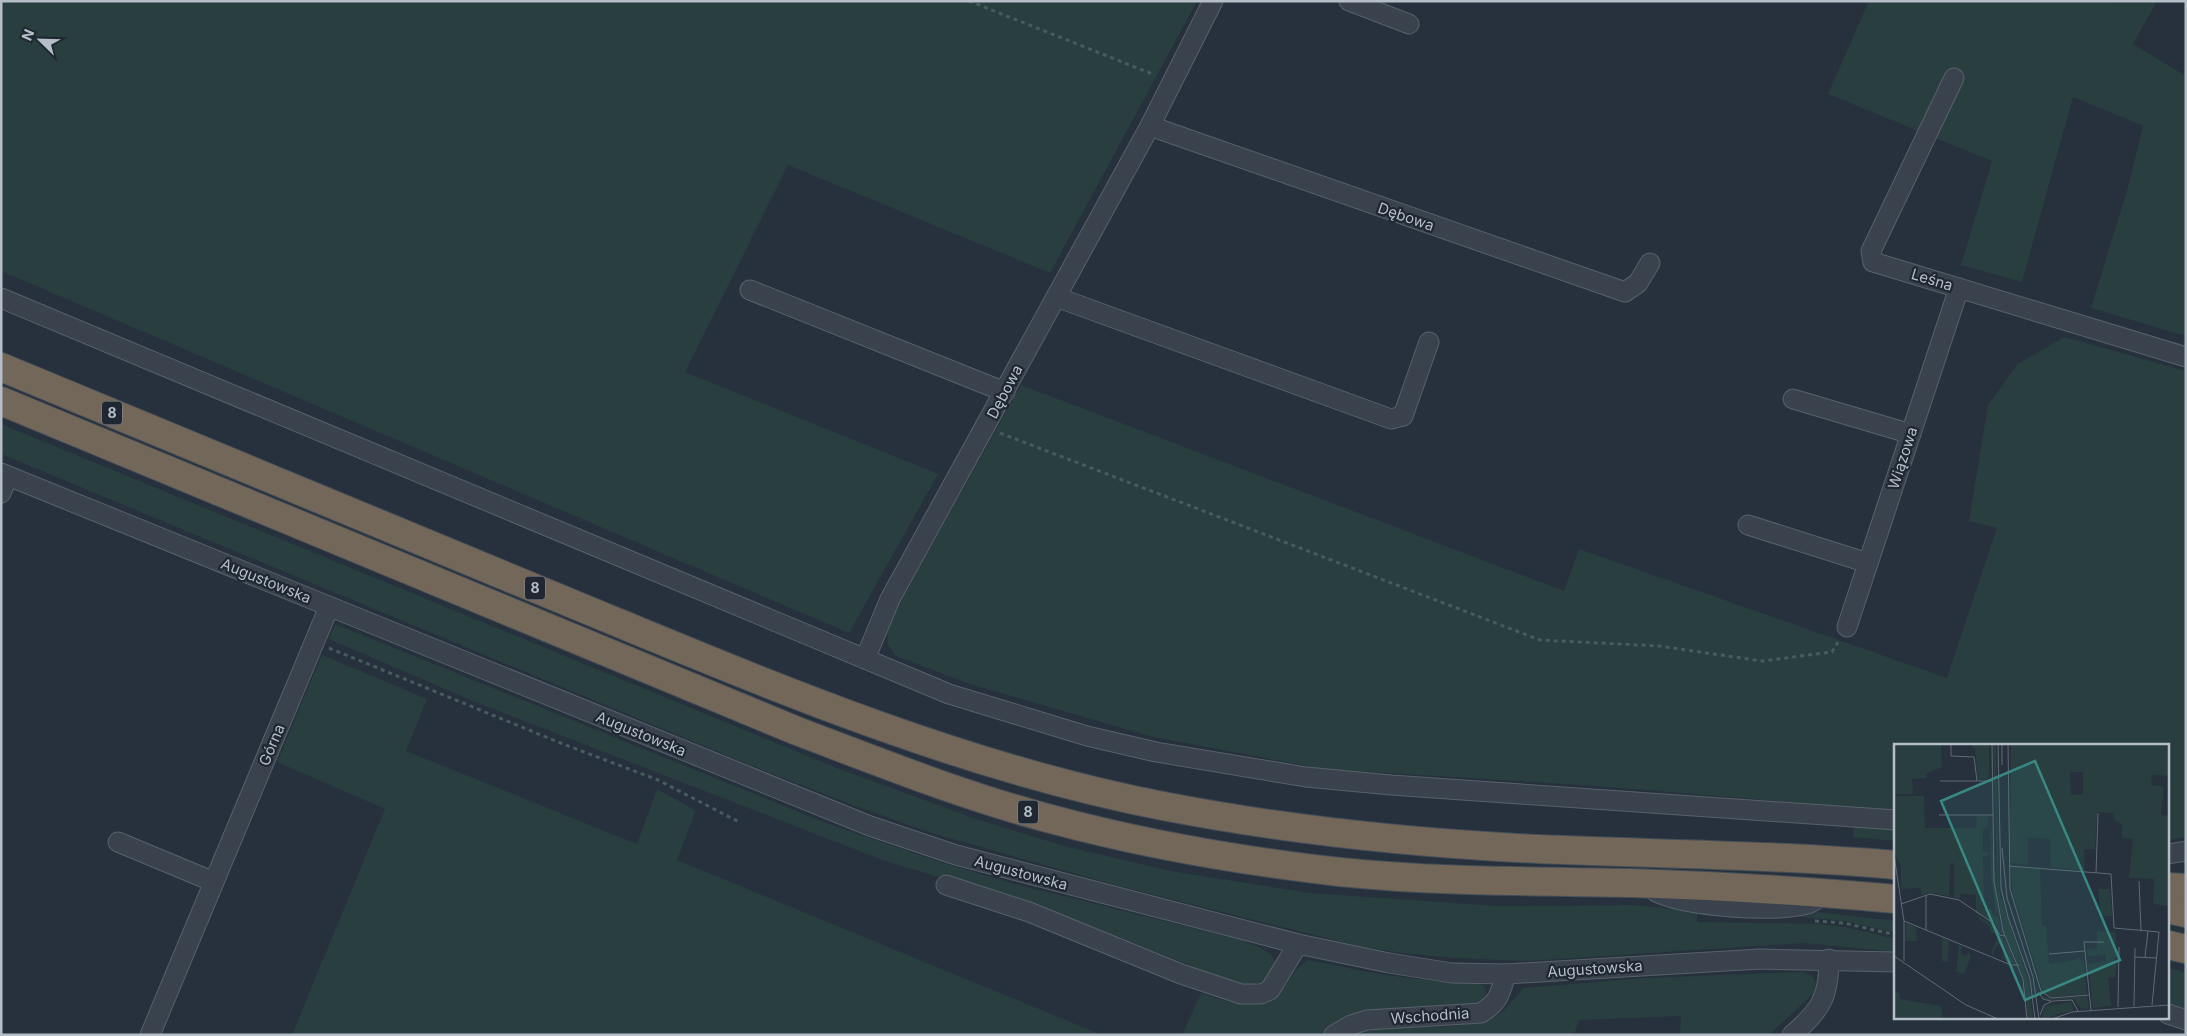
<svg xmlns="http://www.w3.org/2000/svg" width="2187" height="1036" font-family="Inter,sans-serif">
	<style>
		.green { fill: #293e3f }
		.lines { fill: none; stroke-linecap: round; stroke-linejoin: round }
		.minor-casing { stroke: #58616b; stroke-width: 21 }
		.highway-casing { stroke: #454e58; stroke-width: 30 }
		.path { stroke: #485b5d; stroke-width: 3; stroke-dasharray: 4 4; stroke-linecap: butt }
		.minor { stroke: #3a434d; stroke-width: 19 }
		.highway { stroke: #726758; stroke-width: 28 }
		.labels { text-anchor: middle; stroke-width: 4.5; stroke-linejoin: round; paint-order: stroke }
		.shield { fill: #1f2832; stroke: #89919b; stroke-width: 1 }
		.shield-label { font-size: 14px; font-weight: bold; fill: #b6bec8 }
		.street-label { font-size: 15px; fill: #b6bec8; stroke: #1f2832 }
		.inset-road { fill: none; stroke: #606975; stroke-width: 1 }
		.view { fill: #398884; fill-opacity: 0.15; stroke: #398884; stroke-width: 2.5 }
		.inset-edge { fill: none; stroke: #b6bec8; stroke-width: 2.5 }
	</style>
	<rect width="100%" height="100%" fill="#26313d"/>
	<g class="green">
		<polygon points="1,1 1197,1 1050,273 788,165 685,372 938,474 849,633 1,271"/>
		<polygon points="1869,1 2156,3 2133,44 2186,76 2186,336 2091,308 2128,187 2143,126 2073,97 2022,282 1961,265 1992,161 1828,94"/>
		<polygon points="2064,337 2186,371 2186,837 2168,840 2168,745 1896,745 1896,811 1597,786 1323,769 1149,736 970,684 896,656 888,645 887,626 1021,385 1564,591 1579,549 1947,678 1997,528 1969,521 1988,405 2018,364"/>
		<polygon points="1,424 837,768 979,820 1068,847 1171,871 1310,893 1497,906 1632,905 1697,911 1697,922 1821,924 1845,927 1896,939 1896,952 1804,943 1529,961 1454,958 1402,953 1354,945 1119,886 928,832 842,801 745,763 1,454"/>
		<path d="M335,624l491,199 113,39 76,22 226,56c9,4 24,8 31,16 3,4 3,7 2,11 -4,18 -20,18 -34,18l-167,-66 -52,-18 -136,-40 -410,-159 -146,-63z"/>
		<polygon points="322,655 427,699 406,751 637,844 657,789 696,811 677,860 1102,1035 292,1035 385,809 277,762"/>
		<polygon points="1854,823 1896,827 1896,841 1853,837"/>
		<polygon points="1817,912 1896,921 1896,933 1845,921 1779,915"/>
		<path d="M1308,960l70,14 57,7 45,3 5,3 1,11 -8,6 -114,7 -16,4 -25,20h-141l19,-42c32,10 58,23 84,-7 9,-11 10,-18 23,-26z"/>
		<polygon points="2168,968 2186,972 2186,1009 2168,1003"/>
		<path d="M1803,972l9,4 4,7 -3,11 -44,41h-89l1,-19 -102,4 -5,15h-220c10,-5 22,-5 34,-6 27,-3 82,0 104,-11 13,-6 22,-19 31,-30l121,-10z"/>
	</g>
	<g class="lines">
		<defs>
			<g id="minor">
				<polyline points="1349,1 1409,24"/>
				<polyline points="1954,78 1871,251 1873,262 2186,357"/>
				<polyline points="1150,126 1625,292 1638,283 1650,263"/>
				<polyline points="750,290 1005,392"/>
				<polyline points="1056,297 1391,419 1403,416 1429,342"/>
				<polyline points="1,298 949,694 1087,736 1156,752 1306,777 1391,785 1896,820"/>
				<polyline points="1793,399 1911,434"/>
				<polyline points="1,473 870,826 956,855 1298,944 1389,963 1452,973 1506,974 1760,959 1896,962"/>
				<polyline points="1,493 8,476"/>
				<polyline points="1748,525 1868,563"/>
				<polyline points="1847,627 1959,288"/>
				<polyline points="865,659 890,599 1150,126 1213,1"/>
				<polyline points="118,842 214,882"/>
				<polyline points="2168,854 2186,851"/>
				<polyline points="946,885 1029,912 1181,974 1241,994 1261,994 1270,990 1298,944"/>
				<path d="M1656,892c32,15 116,21 151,12 5,-1 11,-6 17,-9"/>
				<polyline points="2168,1014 2186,1020"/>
				<polyline points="150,1035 329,607"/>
				<path d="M1334,1035l17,-10 16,-5 114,-7c18,-11 19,-19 25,-39"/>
				<path d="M1792,1035c29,-25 37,-38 37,-76"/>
			</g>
			<g id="highway">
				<path d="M1,367c193,80 386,160 579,240 189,78 381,160 583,199 124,24 249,37 375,43 119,5 239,6 358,16"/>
				<path d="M1,401l796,330c82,31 164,64 250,87 96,26 194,43 293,54 96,10 195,9 292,11 88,3 176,8 264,16"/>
				<polyline points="2168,887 2186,888"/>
				<polyline points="2168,909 2186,913"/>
				<polyline points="2168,945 2186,949"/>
			</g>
		</defs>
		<use href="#minor" class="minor-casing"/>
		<use href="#highway" class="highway-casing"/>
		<g class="path">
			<polyline points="969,1 1155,75"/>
			<polyline points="1000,433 1540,640 1659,646 1762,661 1832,652 1838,642"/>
			<polyline points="329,648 563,744 658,780 739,822"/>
			<polyline points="1815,921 1844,923 1896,935"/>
		</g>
		<use href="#minor" class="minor"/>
		<use href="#highway" class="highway"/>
	</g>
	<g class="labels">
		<g class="shield">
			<rect x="102" y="401.5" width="20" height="23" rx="4"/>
			<rect x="525" y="576.5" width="20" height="23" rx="4"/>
			<rect x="1018" y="800.5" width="20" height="23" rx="4"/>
		</g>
		<g class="shield-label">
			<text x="112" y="418">8</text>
			<text x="535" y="593">8</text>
			<text x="1028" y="817">8</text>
		</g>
		<g class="street-label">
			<text transform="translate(1406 217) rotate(19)" y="5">Dębowa</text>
			<text transform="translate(1932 280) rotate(17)" y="5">Leśna</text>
			<text transform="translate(1005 392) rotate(-62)" y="5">Dębowa</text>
			<text transform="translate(1903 458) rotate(-72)" y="5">Wiązowa</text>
			<text transform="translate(266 581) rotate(22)" y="5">Augustowska</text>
			<text transform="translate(641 734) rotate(22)" y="5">Augustowska</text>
			<text transform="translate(272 745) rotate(-67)" y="5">Górna</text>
			<text transform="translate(1021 873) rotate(15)" y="5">Augustowska</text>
			<text transform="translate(1595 969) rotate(-4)" y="5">Augustowska</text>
			<text transform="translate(1430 1016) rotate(-4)" y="5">Wschodnia</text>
		</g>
	</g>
	<g transform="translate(1894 744)">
		<rect width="275" height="275" fill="#26313d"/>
		<path d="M0,0h47l1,23 -16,7v4l-14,1 1,15h-19zM66,0h29v35l-11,1 -3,-31 -4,-4zM99,0h3l3,147 30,93 4,35h-5l-4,-41 -20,-47 -6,-34zM117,0h158v32l-17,-1 -1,10 13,1 -3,29 8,1v93l-1,-3 -15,-2 1,-25 -25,-1 4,-39 -11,-1v-13l-8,-6 -1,-6 -16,-1 -2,37h-11l1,22 -34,-4 -1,-28 -22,-1v27l-18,-2zM176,28h13v22l-12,1zM0,52h30l1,32h51l1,-12h11v11l-5,1v24h6l-1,4 -5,1 1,52h7l2,6 5,2 5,18 -8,-12 -19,-10v-18l-16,-1v5l-6,-1v-35l-4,1 -1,32 -18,-3 -10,2v-7l-20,1v-23l-7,-13zM96,72l8,95 -2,4 -5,-40zM117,123l29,2 2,57h4l3,38 31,-5 4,3 3,32 -36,3 -8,-6 -30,-97zM204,145h12l2,27h-11zM81,171l19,10 16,24 5,16 -11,-5 -2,-5 6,-2 -5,-9 -6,1 -4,10 -2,-1 7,-19 -8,-3v-4zM12,179l10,4 1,14h-12zM203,187l18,1 3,26 -4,-1 -1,6 4,1 -2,13 -7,1 3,28 -18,2 -5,-44 18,-3v-7l-18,2 -1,-6 10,-1zM48,194l7,3 -1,21 -6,-1zM65,201l3,1 -1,8 5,2 2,-4 3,5 -7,17 -8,-2zM137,218l13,34 8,3 35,-3 2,13h-8l-7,-10 -23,1 -8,-2zM0,246l5,3 1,6 41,7 2,13h-49zM177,258l3,8 -32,9 2,-13z" fill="#293e3f" fill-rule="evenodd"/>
		<path class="inset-road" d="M57,0v12l23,1 3,24M98,0l2,137 9,50 20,48 4,40M104,0l3,144 7,29 22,62 5,40M108,0v21M114,0l2,145 31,102 10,7 38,-3M46,37h52M45,71h54M108,104l5,50 26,79 6,42M0,111l10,66v40M115,122l102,8 3,54 34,3 -3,26M202,129l2,-60M245,137l2,50M32,151v35M7,160l29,-10 29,6 34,23 7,12 5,1M10,177l107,44h8M254,187l11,1 -7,73M155,210l36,-3M0,212l72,49 32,14M241,213l22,1M144,248l5,7 8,2M240,262l1,-58M224,263l1,-60M197,266l-7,-68h20M146,271l4,-10 9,-4 19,-1 6,11M158,275l20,-7 97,-7"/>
		<path class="view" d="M141,17l85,199 -95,40 -84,-199z"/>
		<rect width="275" height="275" class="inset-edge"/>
	</g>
	<rect width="2187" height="1036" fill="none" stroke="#b6bec8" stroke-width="5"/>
	<g transform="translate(40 40) rotate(293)" stroke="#1f2832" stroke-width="4" paint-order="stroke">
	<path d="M0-4L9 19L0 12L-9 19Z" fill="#b6bec8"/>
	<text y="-8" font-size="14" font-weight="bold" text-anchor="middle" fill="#b6bec8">N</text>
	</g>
</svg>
